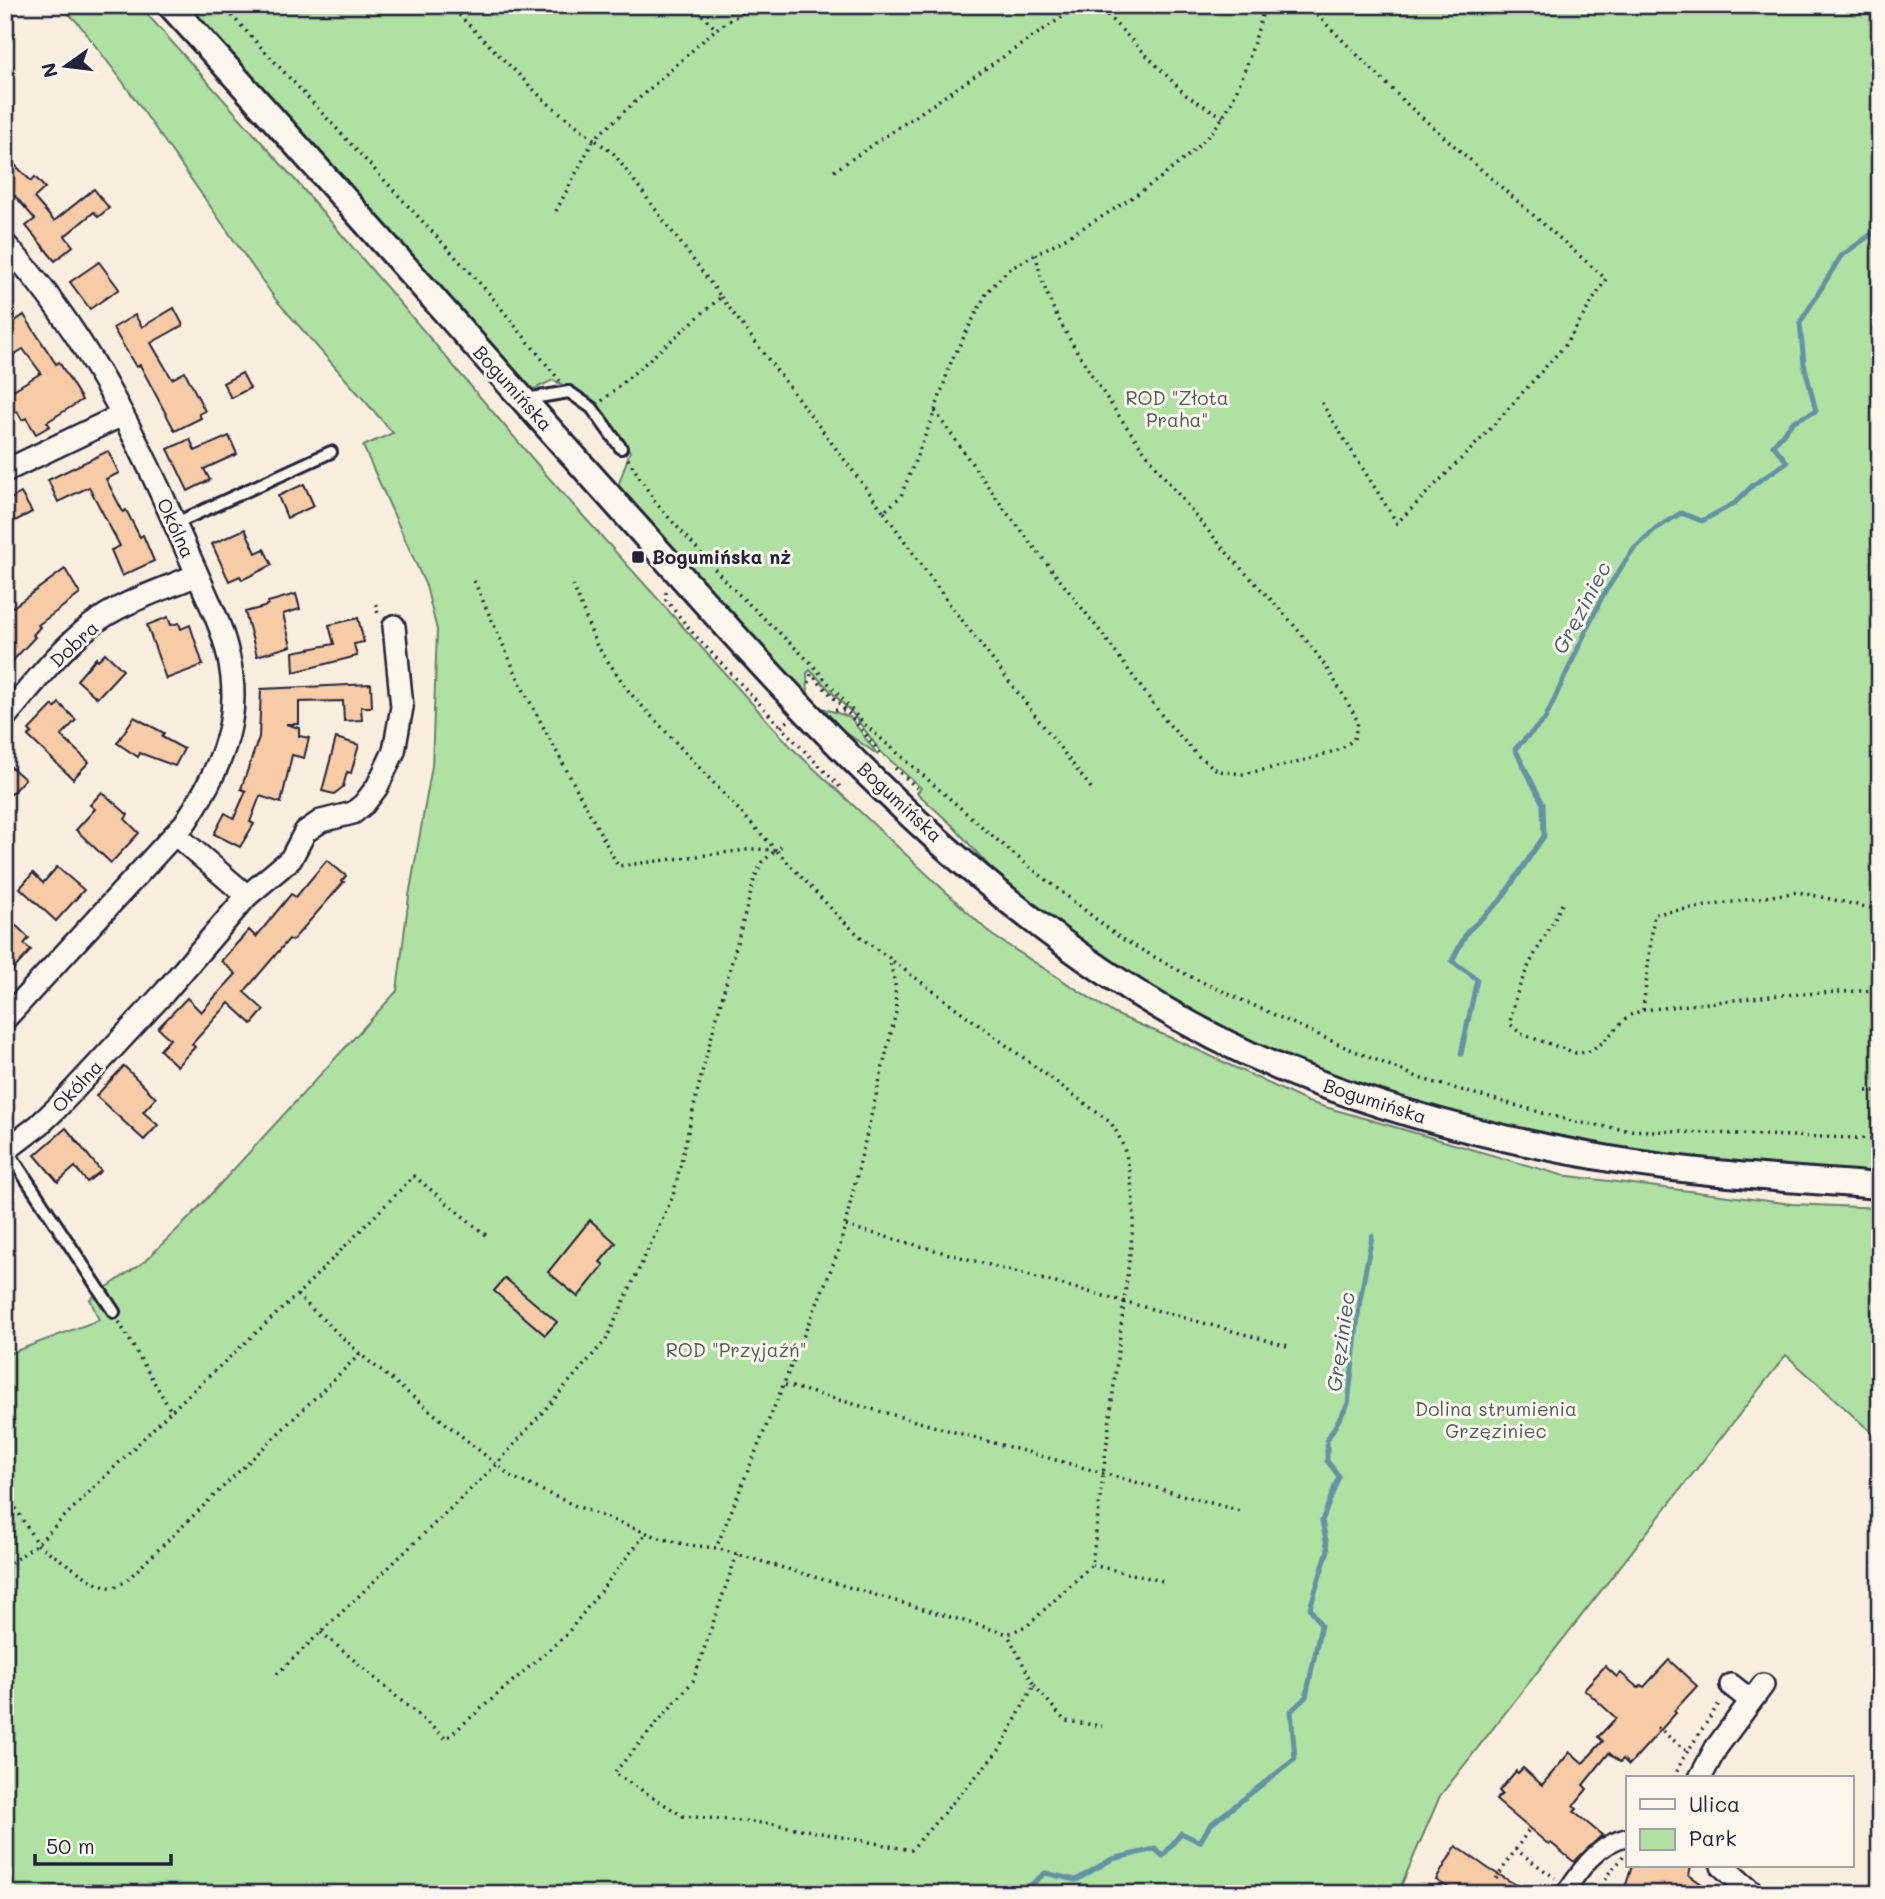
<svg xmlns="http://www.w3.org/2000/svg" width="1885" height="1899" font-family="Mali,sans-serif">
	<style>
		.green { fill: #afe1a2; stroke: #68826e; stroke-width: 2 }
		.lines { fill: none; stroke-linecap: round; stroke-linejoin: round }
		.stream { stroke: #6393a5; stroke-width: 5 }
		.building { fill: #f6cba5; stroke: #22223b; stroke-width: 2 }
		.service-casing { stroke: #22223b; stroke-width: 16 }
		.pedestrian-casing { stroke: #22223b; stroke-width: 21 }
		.minor-casing { stroke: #22223b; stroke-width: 26 }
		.tertiary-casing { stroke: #22223b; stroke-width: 30 }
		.path { stroke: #22223b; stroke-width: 3.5; stroke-dasharray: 2 5; stroke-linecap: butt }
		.service { stroke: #fbf7ec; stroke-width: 10 }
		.pedestrian { stroke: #fbf7ec; stroke-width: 16 }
		.minor { stroke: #fbf7ec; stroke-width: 21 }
		.tertiary { stroke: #fbf7ec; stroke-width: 24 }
		.poi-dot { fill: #22223b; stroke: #fbf7ec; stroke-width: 2.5 }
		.labels { text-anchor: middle; stroke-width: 6; stroke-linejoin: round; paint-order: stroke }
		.street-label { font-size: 19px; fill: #22223b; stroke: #fbf7ec }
		.park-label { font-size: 19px; fill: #4c5b5a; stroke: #fbf7ec }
		.poi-label { font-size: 19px; font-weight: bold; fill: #22223b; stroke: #fbf7ec; text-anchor: start }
		.water-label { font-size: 21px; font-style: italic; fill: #435a70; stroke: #fbf7ec }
	</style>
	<rect width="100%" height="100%" fill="#faeede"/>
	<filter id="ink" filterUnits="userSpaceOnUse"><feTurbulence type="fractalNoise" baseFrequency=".0143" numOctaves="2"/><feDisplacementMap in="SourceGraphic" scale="14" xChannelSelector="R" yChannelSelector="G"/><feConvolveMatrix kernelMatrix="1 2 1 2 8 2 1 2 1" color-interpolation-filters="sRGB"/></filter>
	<g filter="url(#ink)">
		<g class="green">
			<polygon points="60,5 139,5 297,182 549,478 792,748 992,935 1115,1014 1183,1043 1308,1102 1561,1175 1792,1204 1880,1208 1880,1440 1786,1355 1440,1796 1401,1886 1402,1894 5,1894 5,1355 99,1320 90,1299 145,1261 189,1218 397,991 409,896 432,766 437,630 426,586 363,446 393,433 276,300 120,78 78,23"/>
			<path d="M183,5h1697v1171l-265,-25 -177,-40 -139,-46 -92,-43 -100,-60 -101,-77 -54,-60 -35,-32 4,-5 -40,-36 -29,-39 -42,-43 -3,3 1,23 -2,2 -189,-209 13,-38c-23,-35 -38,-53 -77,-71l-23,11z"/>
			<polygon points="816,706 850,717 878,755 828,720"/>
		</g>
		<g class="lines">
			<g class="stream">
				<polyline points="1461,1054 1477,979 1452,961 1467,932 1500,901 1544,836 1543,804 1515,749 1545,719 1602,597 1632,551 1655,529 1681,513 1702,521 1735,503 1753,485 1787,462 1773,445 1794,421 1816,411 1804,364 1800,323 1841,256 1880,228"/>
				<polyline points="1020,1894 1045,1873 1076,1880 1112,1859 1155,1849 1163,1856 1181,1833 1200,1842 1210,1825 1295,1759 1291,1711 1306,1697 1321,1625 1310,1608 1328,1550 1322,1521 1339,1476 1327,1461 1327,1440 1348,1404 1360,1300 1372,1236"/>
			</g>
		</g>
		<g class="building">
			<polygon points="5,155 31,181 35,177 45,188 34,198 54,221 94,189 109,208 98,217 94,212 65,236 73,246 55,261 26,226 35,219 15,196 5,205"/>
			<polygon points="99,262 119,289 90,309 70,282"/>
			<polygon points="174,308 183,325 151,343 172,379 185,372 205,411 199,414 201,418 175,431 140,365 136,367 113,328 135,315 142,327"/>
			<polygon points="24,315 56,364 59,362 82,400 47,422 50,426 36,434 26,418 22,420 17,411 5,420 5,395 41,373 23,349 15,354 5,341 5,328"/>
			<polygon points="242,373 250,388 231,398 223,383"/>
			<polygon points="229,436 237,454 204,469 210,480 188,491 168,449 190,439 195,451"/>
			<polygon points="108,451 119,473 106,479 123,512 126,510 140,537 143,535 154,561 122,576 111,550 120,546 89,487 58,502 48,480"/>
			<polygon points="304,484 314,506 287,518 278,496"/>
			<polygon points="21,493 32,512 15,521 5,508 5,502"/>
			<polygon points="245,529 256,553 264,549 272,565 242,580 240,576 229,581 212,544"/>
			<polygon points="65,569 80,594 38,625 40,627 33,635 35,637 5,669 5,601 13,607"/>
			<polygon points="296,594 300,609 283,614 291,646 257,656 245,612 264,607 268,604 268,602"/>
			<polygon points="168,617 171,625 179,623 181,629 190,625 203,665 166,679 147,625"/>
			<polygon points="358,618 364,642 354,644 357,656 294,672 293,652 334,644 329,625"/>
			<polygon points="105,653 123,670 97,698 77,680 96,658 98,660"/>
			<polygon points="371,684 372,707 361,707 362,720 344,721 343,701 299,702 299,724 286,724 299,728 299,736 309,738 304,758 292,755 281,803 260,796 250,822 254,824 240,847 214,834 225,813 234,818 246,791 241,789 259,737 261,689"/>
			<polygon points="59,703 76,720 61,736 89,762 73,779 28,736 32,733 29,730 53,705 55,708"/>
			<polygon points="134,717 164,733 162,737 184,749 175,766 140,753 138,757 117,743"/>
			<polygon points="336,738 359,745 351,773 347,772 343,787 334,794 322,791"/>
			<polygon points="5,762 25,779 5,800"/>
			<polygon points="102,792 128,815 125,819 139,833 111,863 76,830 95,809 90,805"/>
			<polygon points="327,860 346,876 342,881 344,882 292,941 289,939 244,992 264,1010 252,1024 229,1003 192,1044 195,1047 177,1066 160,1050 170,1039 158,1028 187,998 201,1012 236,974 221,961 249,930 256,937 291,894 296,897"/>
			<polygon points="57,867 84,890 56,921 20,888 33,873 43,883"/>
			<polygon points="5,915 29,938 24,944 31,950 5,979"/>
			<polygon points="124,1066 156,1098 143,1112 158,1125 144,1140 96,1096"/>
			<polygon points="66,1128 101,1171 87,1182 75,1167 58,1182 35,1155"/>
			<polygon points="590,1220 616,1243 600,1262 604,1265 578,1297 548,1272"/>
			<polygon points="505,1278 557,1322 545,1335 494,1291"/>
			<polygon points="1669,1660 1697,1686 1674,1711 1676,1713 1629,1765 1623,1759 1620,1762 1609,1753 1583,1785 1587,1789 1573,1806 1577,1809 1574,1812 1602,1835 1574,1862 1551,1843 1549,1845 1496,1800 1502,1794 1499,1791 1516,1771 1518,1773 1523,1768 1542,1785 1570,1752 1583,1763 1603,1741 1598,1737 1616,1718 1584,1689 1605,1666 1617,1677 1621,1673 1638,1688 1641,1685 1644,1687"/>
			<polygon points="1456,1846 1489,1869 1532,1894 1459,1894 1436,1880"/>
			<polygon points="1632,1866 1691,1866 1689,1875 1716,1894 1623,1894"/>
		</g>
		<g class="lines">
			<defs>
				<g id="service">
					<polyline points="526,399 569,392 592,408 621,448"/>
					<polyline points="174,524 331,452"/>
					<polyline points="7,1150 114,1312"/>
				</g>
				<path id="pedestrian" d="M1564,1894c16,-24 34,-51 64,-57"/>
				<g id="minor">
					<path d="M5,244c99,106 153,242 211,373 33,81 16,135 -31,206l-180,196"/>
					<polyline points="5,471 122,415"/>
					<path d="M5,717c27,-31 53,-66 85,-91 31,-24 72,-36 107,-51"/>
					<polyline points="176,835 247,896"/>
					<polyline points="5,1151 39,1125 57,1108 164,993 247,896 291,859 305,832 321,821 353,813 364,804 377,787 394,751 402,707 394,626"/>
					<polyline points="1731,1685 1750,1700"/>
					<polyline points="1700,1778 1716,1748 1763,1685"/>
					<polyline points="1722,1866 1754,1894"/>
				</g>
				<path id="tertiary" d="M170,5c149,163 294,329 442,494 194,217 407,465 683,575 101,40 208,67 315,85 89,15 180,20 270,27"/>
			</defs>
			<use href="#service" class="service-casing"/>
			<use href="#pedestrian" class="pedestrian-casing"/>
			<use href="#minor" class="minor-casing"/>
			<use href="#tertiary" class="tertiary-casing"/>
			<g class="path">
				<polyline points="222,5 487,291 560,381"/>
				<polyline points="449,5 546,102 594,139 716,29"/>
				<polyline points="692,5 716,29 754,5"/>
				<polyline points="1097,5 1186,95 1223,117"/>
				<polyline points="1307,5 1410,107 1606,279 1566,344 1482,438 1397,523 1321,402"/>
				<polyline points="834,171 1080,5"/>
				<polyline points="556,211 594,139 614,154 721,297 602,401"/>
				<polyline points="721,297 884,512 901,496 935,411 951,362 987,292 1008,270 1036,254"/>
				<path d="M935,411l69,98 99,126 62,85 32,35 21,16 25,3 53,-11 45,-14 13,-10 4,-17c-17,-33 -37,-65 -61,-93 -21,-26 -46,-49 -68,-74 -52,-60 -103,-124 -144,-191 -22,-35 -42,-68 -49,-110 54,-29 157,-87 188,-139 20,-34 30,-72 41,-110"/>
				<polyline points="628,459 655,502 730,586 810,662 863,723 1011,852 1120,938 1189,976 1345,1047 1422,1079 1575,1122 1626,1130 1880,1139"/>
				<polyline points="884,512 948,602 1091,788"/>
				<polyline points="474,581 523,689 618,866 754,849 776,850 785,844"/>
				<polyline points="573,585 596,644 630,693 776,850"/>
				<polyline points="666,592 666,600 692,632 781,727"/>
				<polyline points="376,604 378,615"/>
				<polyline points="809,683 811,674 852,717 880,753"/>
				<polyline points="835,710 846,711"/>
				<polyline points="788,721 781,727 843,790"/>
				<polyline points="895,768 919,790"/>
				<path d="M1562,904c-19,39 -47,75 -52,120l11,10 55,19 12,-1 14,-9 26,-27 15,-6 137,-15 100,-5"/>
				<polyline points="1643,1010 1654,914 1798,892 1880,910"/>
				<polyline points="1866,1091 1880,1091"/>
				<polyline points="846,1226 1288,1346"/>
				<path d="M297,1295l63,59 152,123 64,29 84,32 27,7 29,3 292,86 20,-9 64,-60 42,-345c-2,-35 -3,-70 -24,-98l-220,-163"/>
				<polyline points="119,1322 171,1411 297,1295 414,1176 487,1236"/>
				<polyline points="785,1385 1240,1511"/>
				<polyline points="5,1490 37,1544 95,1583 113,1588 125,1582 360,1354"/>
				<polyline points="737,1554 693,1681 614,1773 683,1816 774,1824 911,1850 1000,1749 1034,1685 1008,1635"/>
				<polyline points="1092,1565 1167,1582"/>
				<polyline points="5,1567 37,1544 171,1411"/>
				<polyline points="321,1632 446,1739 566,1635 646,1533"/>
				<polyline points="277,1674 496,1465 606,1340 673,1196 704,1064 755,877 762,862 776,850 840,918 864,940 889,958 895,983 896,1012 839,1250 716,1548"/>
				<polyline points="1034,1685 1065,1721 1102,1726"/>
				<polyline points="1657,1727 1688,1752"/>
				<polyline points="1674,1778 1682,1760 1720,1702"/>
				<polyline points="1515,1849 1555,1878"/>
				<polyline points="1496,1879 1530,1828"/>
				<polyline points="1773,1892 1781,1882"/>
				<path d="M1605,1894c-2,-25 11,-23 19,-40"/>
			</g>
			<use href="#service" class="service"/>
			<use href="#pedestrian" class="pedestrian"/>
			<use href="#minor" class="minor"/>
			<use href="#tertiary" class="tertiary"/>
		</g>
	</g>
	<rect class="poi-dot" x="631" y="550" width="14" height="14" rx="3.5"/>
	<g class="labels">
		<g class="street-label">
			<text transform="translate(513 388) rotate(48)" y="7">Bogumińska</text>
			<text transform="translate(176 528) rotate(65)" y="7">Okólna</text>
			<text transform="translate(74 644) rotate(-43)" y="7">Dobra</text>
			<text transform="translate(900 802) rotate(43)" y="7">Bogumińska</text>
			<text transform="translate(77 1086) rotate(-47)" y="7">Okólna</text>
			<text transform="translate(1375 1101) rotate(18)" y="7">Bogumińska</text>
		</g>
		<g class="park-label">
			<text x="1177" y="405">ROD "Złota<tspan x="1177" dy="22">Praha"</tspan></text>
			<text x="736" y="1357">ROD "Przyjaźń"</text>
			<text x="1496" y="1416">Dolina strumienia<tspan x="1496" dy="22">Grzęziniec</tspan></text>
		</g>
		<g class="poi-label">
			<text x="652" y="564">Bogumińska nż</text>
		</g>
		<g class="water-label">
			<text transform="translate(1582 608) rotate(-62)" y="7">Gręziniec</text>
			<text transform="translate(1341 1342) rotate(-82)" y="7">Gręziniec</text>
		</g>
	</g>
	<rect width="1885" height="1899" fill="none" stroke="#fbf7ec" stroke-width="28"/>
	<rect x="14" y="14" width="1857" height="1871" fill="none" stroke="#22223b" stroke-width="2.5" filter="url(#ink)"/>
	<rect x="1626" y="1776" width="228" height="91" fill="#fbf7ec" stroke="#a4a2a5" stroke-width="2"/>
	<rect x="1640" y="1799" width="35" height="10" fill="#fbf7ec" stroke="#a4a2a5" stroke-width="2"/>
	<text x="1689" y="1812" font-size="21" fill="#22223b">Ulica</text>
	<rect x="1640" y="1829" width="35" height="21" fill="#afe1a2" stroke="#a4a2a5" stroke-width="2"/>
	<text x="1689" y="1846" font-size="21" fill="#22223b">Park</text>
	<g transform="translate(66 66) rotate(256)" stroke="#fbf7ec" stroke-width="5" paint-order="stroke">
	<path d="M0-5L12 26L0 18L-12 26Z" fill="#22223b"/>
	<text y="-10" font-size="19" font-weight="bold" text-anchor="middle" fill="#22223b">N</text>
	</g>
	<path d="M35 1854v10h136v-10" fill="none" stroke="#22223b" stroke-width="3.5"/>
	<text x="46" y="1854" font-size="21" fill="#22223b" stroke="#fbf7ec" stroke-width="5" paint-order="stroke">50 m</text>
</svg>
